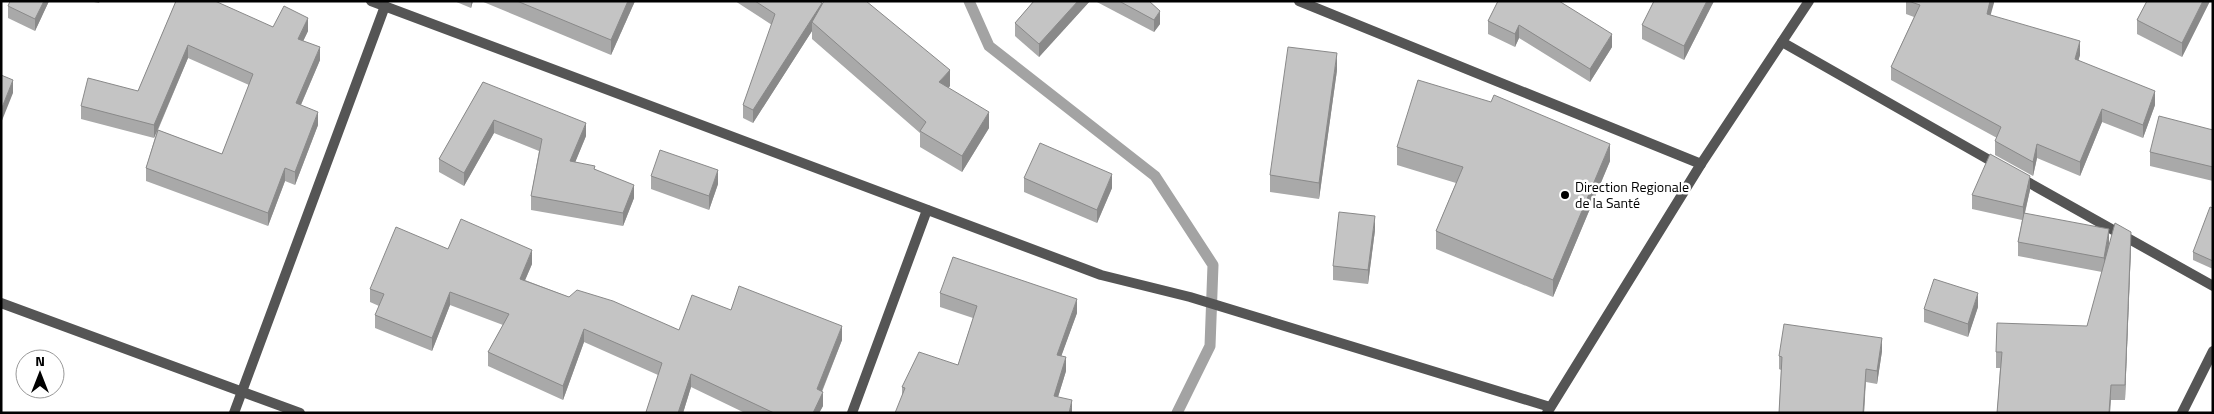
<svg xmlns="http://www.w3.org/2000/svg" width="2214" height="414" font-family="'Titillium Web',sans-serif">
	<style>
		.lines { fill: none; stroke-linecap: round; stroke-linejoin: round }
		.stream { stroke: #a3a3a3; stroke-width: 11 }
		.minor { stroke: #555; stroke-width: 10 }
		.tertiary { stroke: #555; stroke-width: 10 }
		.wall { fill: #a9a9a9; fill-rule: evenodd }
		.shaded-wall { fill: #898989 }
		.building { fill: #c4c4c4; stroke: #898989 }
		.poi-dot { fill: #000; stroke: #fff; stroke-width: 2 }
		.labels { text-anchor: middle; stroke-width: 5; stroke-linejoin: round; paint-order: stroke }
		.poi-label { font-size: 14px; fill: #000; stroke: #fff; text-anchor: start }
	</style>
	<rect width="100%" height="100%" fill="#fff"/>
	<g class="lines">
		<polyline class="stream" points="969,1 989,46 1155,176 1213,265 1210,346 1177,413"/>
		<g class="minor">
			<polyline points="371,1 1101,275 1190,297 1550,407"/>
			<polyline points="1299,1 1701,164"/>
			<polyline points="1782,42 1998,165"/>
			<polyline points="2017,176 2213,286"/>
			<polyline points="234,413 385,6"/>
			<polyline points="852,413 927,210"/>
			<polyline points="2182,413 2213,351"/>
		</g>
		<g class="tertiary">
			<polyline points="1,303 300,413"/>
			<polyline points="1547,413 1701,164 1809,1"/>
		</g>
	</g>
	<g class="wall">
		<polygon points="10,1 49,1 35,31 8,18 8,6"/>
		<polygon points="89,1 100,1 99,3"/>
		<path d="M176,1l97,26 35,4 -5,10 17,19 -19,45 17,20 -23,60 -10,-4 -17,45 -122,-45v-13l11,-37 -3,7 -73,-19v-13l57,-15zM188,58l61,27 -27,69 -64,-24z"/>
		<polygon points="454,1 473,1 471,8"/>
		<polygon points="481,1 635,1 611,55"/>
		<polygon points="735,1 819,1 822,5 950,86 948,88 989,128 962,172 920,147 920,133 812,39 812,31 753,123 743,118 743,105 772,25"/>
		<polygon points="1034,1 1090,1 1039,57 1015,36 1015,23"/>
		<polygon points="1095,1 1149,1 1160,24 1154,32"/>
		<polygon points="1498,1 1612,47 1590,82 1519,38 1515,47 1488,34 1488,21"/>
		<polygon points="1654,1 1714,1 1684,60 1642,39 1642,25"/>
		<polygon points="1906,1 1994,1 1990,15 2080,55 2078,60 2155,105 2143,138 2102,122 2080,176 2037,158 2033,176 1995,155 1995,141 1997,138 1891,80 1891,67 1914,17 1906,14"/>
		<polygon points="2147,1 2210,1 2182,57 2137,34 2137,20"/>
		<polygon points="1337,70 1319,199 1270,192 1270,175"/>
		<polygon points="483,82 586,136 575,162 595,169 634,198 623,226 531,210 531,196 539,151 494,133 464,186 439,172 439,159"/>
		<polygon points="2213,130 2213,181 2150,166 2150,152"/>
		<polygon points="1397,147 1610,161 1553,297 1436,249 1436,231 1456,183 1397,165"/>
		<polygon points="651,176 718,184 709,210 651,189"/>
		<polygon points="1024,178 1112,188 1097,223 1024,192"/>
		<polygon points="2030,190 2025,213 2109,243 2131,247 2125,400 2111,400 2110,413 1997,413 2000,368 1996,368 1996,352 2087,326 2102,272 2018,256 2018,242 2022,220 1972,209 1972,195"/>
		<polygon points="2213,208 2213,269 2193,260 2193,252"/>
		<polygon points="1375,230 1368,284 1333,280 1333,266"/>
		<polygon points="448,249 532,264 525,280 569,297 679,330 731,310 842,340 822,392 823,406 819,413 745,413 691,387 683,413 646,413 658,375 584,342 563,400 488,366 488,352 503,325 450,305 432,351 375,328 375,315 379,306 370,302 370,289"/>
		<polygon points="940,293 1077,313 1061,356 1066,371 1058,397 1072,413 902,395 902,387 958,365 973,318 940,307"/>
		<polygon points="1978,307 1968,337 1924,322 1924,309"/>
		<polygon points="1882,351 1877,384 1866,382 1864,413 1779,413 1781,370 1779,369 1779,356"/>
	</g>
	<g class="shaded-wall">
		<polygon points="44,1 49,1 35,31 35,19"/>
		<polygon points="471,1 473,1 471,8"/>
		<polygon points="628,1 635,1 611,55 611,40"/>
		<polygon points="1078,1 1090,1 1039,57 1039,44"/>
		<polygon points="1707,1 1714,1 1684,60 1684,46"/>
		<polygon points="1990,1 1994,1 1994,3 1987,28 1987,14"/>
		<polygon points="2203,1 2210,1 2182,57 2182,43"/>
		<polygon points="822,3 822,16 812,22 812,31 753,123 753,110"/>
		<polygon points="1160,11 1160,24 1154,32 1154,20"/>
		<polygon points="308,18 308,31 298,52 298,39"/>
		<polygon points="1519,25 1519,38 1515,47 1515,34"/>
		<polygon points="1612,34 1612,47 1590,82 1590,69"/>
		<polygon points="2080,41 2080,55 2075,73 2075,59"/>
		<polygon points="188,45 188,58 154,138 154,125"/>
		<polygon points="320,47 320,60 296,116 296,103"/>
		<polygon points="1337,53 1337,70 1319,199 1319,183"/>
		<polygon points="950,70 950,86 939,98 939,82"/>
		<polygon points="13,80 13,93 1,123 1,110"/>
		<polygon points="2155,91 2155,105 2143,138 2143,125"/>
		<polygon points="2102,109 2102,122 2080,176 2080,162"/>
		<polygon points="318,112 318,125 295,185 295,172"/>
		<polygon points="989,112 989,128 962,172 962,156"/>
		<polygon points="494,120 494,133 464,186 464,173"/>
		<polygon points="586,123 586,136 570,175 570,161"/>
		<polygon points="1610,144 1610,161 1553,297 1553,280"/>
		<polygon points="2037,144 2037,158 2033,176 2033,162"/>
		<polygon points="285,168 285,181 268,226 268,213"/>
		<polygon points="718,170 718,184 709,210 709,196"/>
		<polygon points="1112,174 1112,188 1097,223 1097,210"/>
		<polygon points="2030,176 2030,190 2023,220 2023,207"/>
		<polygon points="634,185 634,198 623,226 623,213"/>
		<polygon points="1375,216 1375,230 1368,284 1368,270"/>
		<polygon points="2109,229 2109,243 2104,272 2104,258"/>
		<polygon points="2131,232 2131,247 2125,400 2125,385"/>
		<polygon points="532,250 532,264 520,292 520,279"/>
		<polygon points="450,292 450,305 432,351 432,338"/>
		<polygon points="1978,293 1978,307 1968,337 1968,324"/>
		<polygon points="1077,299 1077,313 1057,368 1057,355"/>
		<polygon points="842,326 842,340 817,403 817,389"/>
		<polygon points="584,329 584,342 563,400 563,386"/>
		<polygon points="1882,338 1882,351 1877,384 1877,371"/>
		<polygon points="1066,357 1066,371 1054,410 1054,396"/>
		<polygon points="1866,369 1864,413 1863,413"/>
		<polygon points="691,374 691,387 683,413 678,413"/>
		<polygon points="2111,385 2110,413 2109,413"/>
		<polygon points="823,392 823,406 819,413 813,413"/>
		<polygon points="1072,400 1072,413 1069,413"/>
	</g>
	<g class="building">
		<polygon points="10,1 44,1 35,19 8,6"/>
		<polygon points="176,1 215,1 273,27 284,6 308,18 298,39 320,47 296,103 318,112 295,172 285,168 268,213 146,168 158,130 222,154 253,74 188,45 154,125 81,106 88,78 138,91"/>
		<polygon points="517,1 628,1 611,40"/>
		<polygon points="755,1 819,1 822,3 753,110 743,105 775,14"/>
		<polygon points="824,1 866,1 950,70 939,82 989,112 962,156 920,131 926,122 812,22"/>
		<polygon points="1034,1 1078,1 1039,44 1015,23"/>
		<polygon points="1119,1 1149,1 1160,11 1154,20"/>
		<polygon points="1498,1 1559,1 1612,34 1590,69 1519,25 1515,34 1488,21"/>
		<polygon points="1654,1 1707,1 1684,46 1642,25"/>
		<polygon points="1908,1 1990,1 1987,14 2080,41 2075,59 2155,91 2143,125 2102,109 2080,162 2037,144 2033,162 1995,141 2001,127 1891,67 1920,5"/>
		<polygon points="2147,1 2203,1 2182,43 2137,20"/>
		<polygon points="1288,47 1337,53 1319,183 1270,175"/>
		<polygon points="1,75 13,80 1,110"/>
		<polygon points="1418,80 1491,102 1494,95 1610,144 1553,280 1436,231 1463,167 1397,147"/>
		<polygon points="483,82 586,123 570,161 595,166 594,169 634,185 623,213 531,196 542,139 494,120 464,173 439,159"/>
		<polygon points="2159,116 2213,130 2213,167 2150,152"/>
		<polygon points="1040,143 1112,174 1097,210 1024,178"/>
		<polygon points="660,150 718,170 709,196 651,176"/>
		<polygon points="1990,154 2030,176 2023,207 1972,195"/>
		<polygon points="2210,207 2213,208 2213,261 2193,252"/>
		<polygon points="1339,212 1375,216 1368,270 1333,266"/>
		<polygon points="2024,213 2109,229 2104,258 2018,242"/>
		<polygon points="461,219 532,250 520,279 569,297 577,290 613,301 679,330 692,295 731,310 739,286 842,326 817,389 823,392 813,413 774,413 691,374 678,413 649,413 646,412 662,363 584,329 563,386 488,352 509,314 450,292 432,338 375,315 384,294 370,289 396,227 448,249"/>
		<polygon points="2115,223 2131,232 2125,385 2111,385 2109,413 1997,413 2002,352 1996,352 1997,323 2087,326"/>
		<polygon points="953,257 1077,299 1057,355 1066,357 1054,396 1072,400 1069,413 895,413 905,388 902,387 919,352 958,365 977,306 940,293"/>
		<polygon points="1934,279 1978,293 1968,324 1924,309"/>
		<polygon points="1784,324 1882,338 1877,371 1866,369 1863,413 1779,413 1782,357 1779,356"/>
	</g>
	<circle class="poi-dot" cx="1565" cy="195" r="5"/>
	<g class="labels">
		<g class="poi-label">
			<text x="1575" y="192">Direction Regionale<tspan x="1575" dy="16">de la Santé</tspan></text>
		</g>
	</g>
	<rect width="2214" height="414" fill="none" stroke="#000000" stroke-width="5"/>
	<g transform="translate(40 374)"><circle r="24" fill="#ffffff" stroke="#999999"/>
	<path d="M0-4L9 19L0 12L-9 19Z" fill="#000000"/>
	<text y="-8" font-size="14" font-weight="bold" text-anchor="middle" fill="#000000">N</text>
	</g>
</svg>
